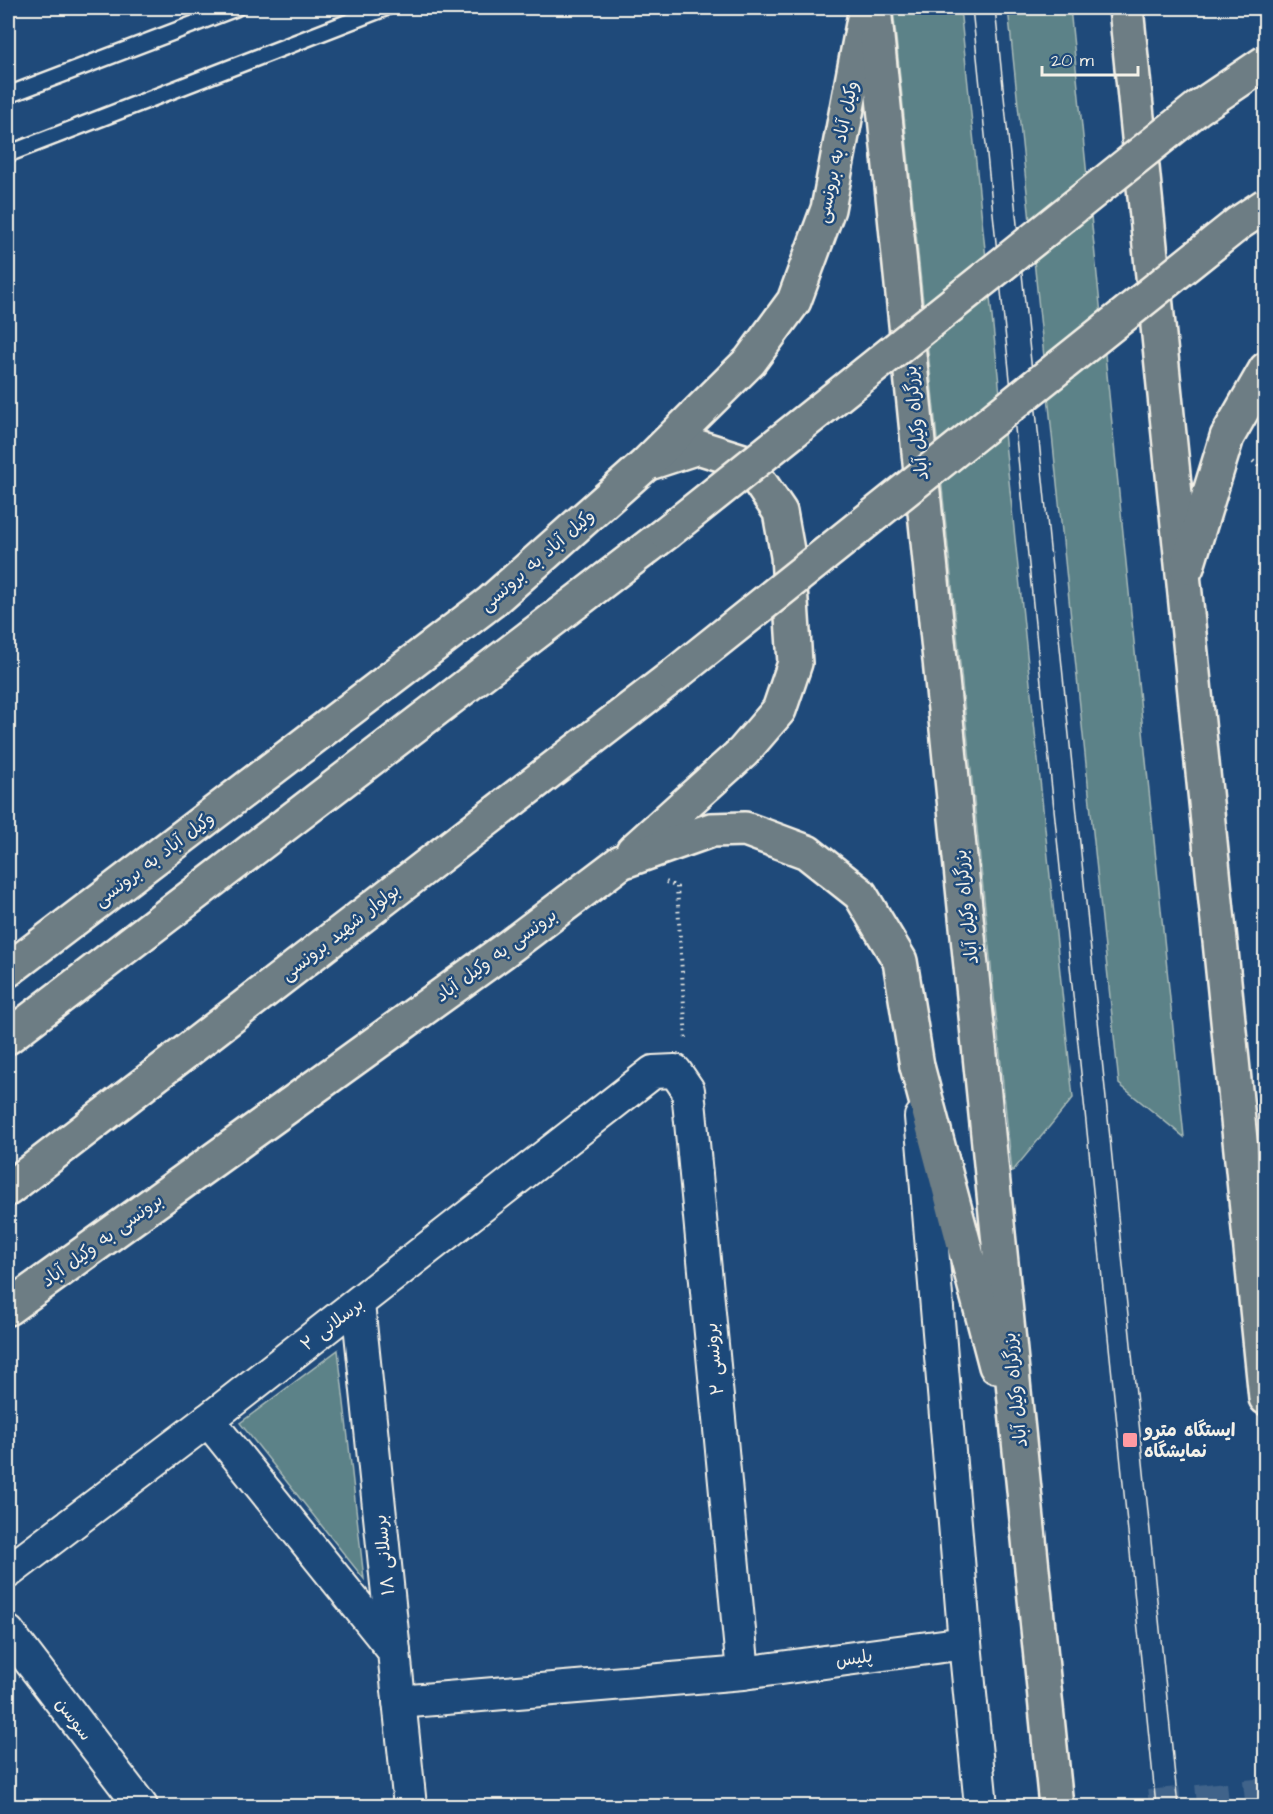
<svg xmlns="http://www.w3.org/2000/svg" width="1273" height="1814" font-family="'Architects Daughter','Playpen Sans Arabic',sans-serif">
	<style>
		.green { fill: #5c8288; stroke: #a8bab8; stroke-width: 1.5 }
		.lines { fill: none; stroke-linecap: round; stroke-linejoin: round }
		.street-tunnel { stroke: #3f638a; stroke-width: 32; stroke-dasharray: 32 16; stroke-linecap: butt }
		.lane-casing { stroke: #f4f1e8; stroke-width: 20 }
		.street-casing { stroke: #f4f1e8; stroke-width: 36 }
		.primary-casing { stroke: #f4f1e8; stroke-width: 38 }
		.highway-casing { stroke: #f4f1e8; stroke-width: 38 }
		.path { stroke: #f4f1e8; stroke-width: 4; stroke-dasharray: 1.5 4.5; stroke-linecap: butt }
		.lane { stroke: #1f4a7a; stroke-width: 15 }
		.street { stroke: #1f4a7a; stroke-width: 32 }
		.primary { stroke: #6d7d84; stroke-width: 33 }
		.highway { stroke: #6d7d84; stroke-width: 33 }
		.tram { stroke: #f4f1e8; stroke-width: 1.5 }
		.highway-bridge-casing { stroke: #f4f1e8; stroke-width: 38; stroke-linecap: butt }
		.highway-bridge { stroke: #6d7d84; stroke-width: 33 }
		.poi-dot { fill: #ff9aa2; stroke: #1f4a7a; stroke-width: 2 }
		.labels { text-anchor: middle; stroke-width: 5; stroke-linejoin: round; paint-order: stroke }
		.street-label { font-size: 18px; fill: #f4f1e8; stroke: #1f4a7a }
		.poi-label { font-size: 18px; font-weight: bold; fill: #f4f1e8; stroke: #1f4a7a; text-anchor: start }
	</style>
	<rect width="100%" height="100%" fill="#1f4a7a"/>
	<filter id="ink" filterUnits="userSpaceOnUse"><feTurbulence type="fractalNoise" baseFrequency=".0167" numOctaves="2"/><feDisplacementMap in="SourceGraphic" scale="12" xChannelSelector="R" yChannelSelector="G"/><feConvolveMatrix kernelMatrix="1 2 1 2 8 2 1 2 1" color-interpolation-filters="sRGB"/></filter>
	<g filter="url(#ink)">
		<g class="green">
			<polygon points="893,8 960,8 1073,1098 1012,1172"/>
			<polygon points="1008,8 1070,8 1184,1137 1119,1084"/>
			<polygon points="338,1350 364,1579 240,1423"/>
		</g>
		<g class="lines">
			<polyline class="street-tunnel" points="1149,1806 1266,1794"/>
			<defs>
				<g id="lane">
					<polyline points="8,95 236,8"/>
					<polyline points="8,154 385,8"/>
				</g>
				<g id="street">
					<polyline points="921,1117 965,1643 981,1806"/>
					<polyline points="358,1304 410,1806"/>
					<polyline points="208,1420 394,1651"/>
					<polyline points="8,1572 208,1420 653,1072 675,1071 688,1090 743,1673"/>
					<polyline points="8,1632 141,1806"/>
					<polyline points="399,1702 743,1673 965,1643"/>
				</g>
				<g id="primary">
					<polyline points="633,851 743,752 779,710 795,663 788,556 780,512 746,462 698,447 652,462"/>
					<polyline points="8,970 491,602 645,465 750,361 794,301 828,209 866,8"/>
					<polyline points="8,1037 666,533"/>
					<polyline points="8,1189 673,676"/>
					<polyline points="8,1308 502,952 621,862 711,830 745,829 807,852 860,894 900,961 917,1066"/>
				</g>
				<g id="highway">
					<polyline points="874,8 1056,1806"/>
					<polyline points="1126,8 1266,1398"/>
					<polyline points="1187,567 1227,437 1266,369"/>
					<polyline points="917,1066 996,1366"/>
				</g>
			</defs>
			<use href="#lane" class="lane-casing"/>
			<use href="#street" class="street-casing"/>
			<use href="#primary" class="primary-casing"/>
			<use href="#highway" class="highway-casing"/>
			<g class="path">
				<polyline points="1253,461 1266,473"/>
				<polyline points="1266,510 1261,516 1266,767"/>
				<polyline points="666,882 677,887 686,1041"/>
			</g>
			<use href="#lane" class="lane"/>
			<use href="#street" class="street"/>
			<use href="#primary" class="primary"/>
			<use href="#highway" class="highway"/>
			<g class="tram">
				<polyline points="972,8 1156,1806"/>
				<polyline points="995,8 1178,1806"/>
			</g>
			<defs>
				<g id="highway-bridge">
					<polyline points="666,533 1198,108 1266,62"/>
					<polyline points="673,676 1239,223 1266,205"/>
				</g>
			</defs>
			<use href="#highway-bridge" class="highway-bridge-casing"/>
			<use href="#highway-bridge" class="highway-bridge"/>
		</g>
	</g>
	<rect class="poi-dot" x="1122" y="1432" width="16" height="16" rx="3"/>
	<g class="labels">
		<g class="street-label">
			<text transform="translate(837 152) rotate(-78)" y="6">وکیل آباد به برونسی</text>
			<text transform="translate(916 423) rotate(-96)" y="6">بزرگراه وکیل آباد</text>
			<text transform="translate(537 560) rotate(-41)" y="6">وکیل آباد به برونسی</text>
			<text transform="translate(154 859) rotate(-37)" y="6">وکیل آباد به برونسی</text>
			<text transform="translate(966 907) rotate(-96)" y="6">بزرگراه وکیل آباد</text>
			<text transform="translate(340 932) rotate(-38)" y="6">بولوار شهید برونسی</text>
			<text transform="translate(496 955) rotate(-36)" y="6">برونسی به وکیل آباد</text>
			<text transform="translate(102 1240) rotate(-36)" y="6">برونسی به وکیل آباد</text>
			<text transform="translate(332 1324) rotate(-38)" y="6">برسلانی ۲</text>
			<text transform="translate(714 1359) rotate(-95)" y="6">برونسی ۲</text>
			<text transform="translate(1015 1390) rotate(-96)" y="6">بزرگراه وکیل آباد</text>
			<text transform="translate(384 1555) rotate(-96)" y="6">برسلانی ۱۸</text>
			<text transform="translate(854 1658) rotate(-8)" y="6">پلیس</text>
			<text transform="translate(74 1719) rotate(53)" y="6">سوسن</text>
		</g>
		<g class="poi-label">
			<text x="1144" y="1436">ایستگاه مترو<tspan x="1144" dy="21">نمایشگاه</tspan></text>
		</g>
	</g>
	<rect width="1273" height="1814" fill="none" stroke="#1f4a7a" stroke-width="30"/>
	<rect x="15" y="15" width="1243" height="1784" fill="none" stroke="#f4f1e8" stroke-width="2" filter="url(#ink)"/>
	<path d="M1042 66v9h96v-9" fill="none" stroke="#f4f1e8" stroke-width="3"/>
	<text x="1051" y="66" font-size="18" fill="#f4f1e8" stroke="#1f4a7a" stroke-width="4.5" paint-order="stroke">20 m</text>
</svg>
